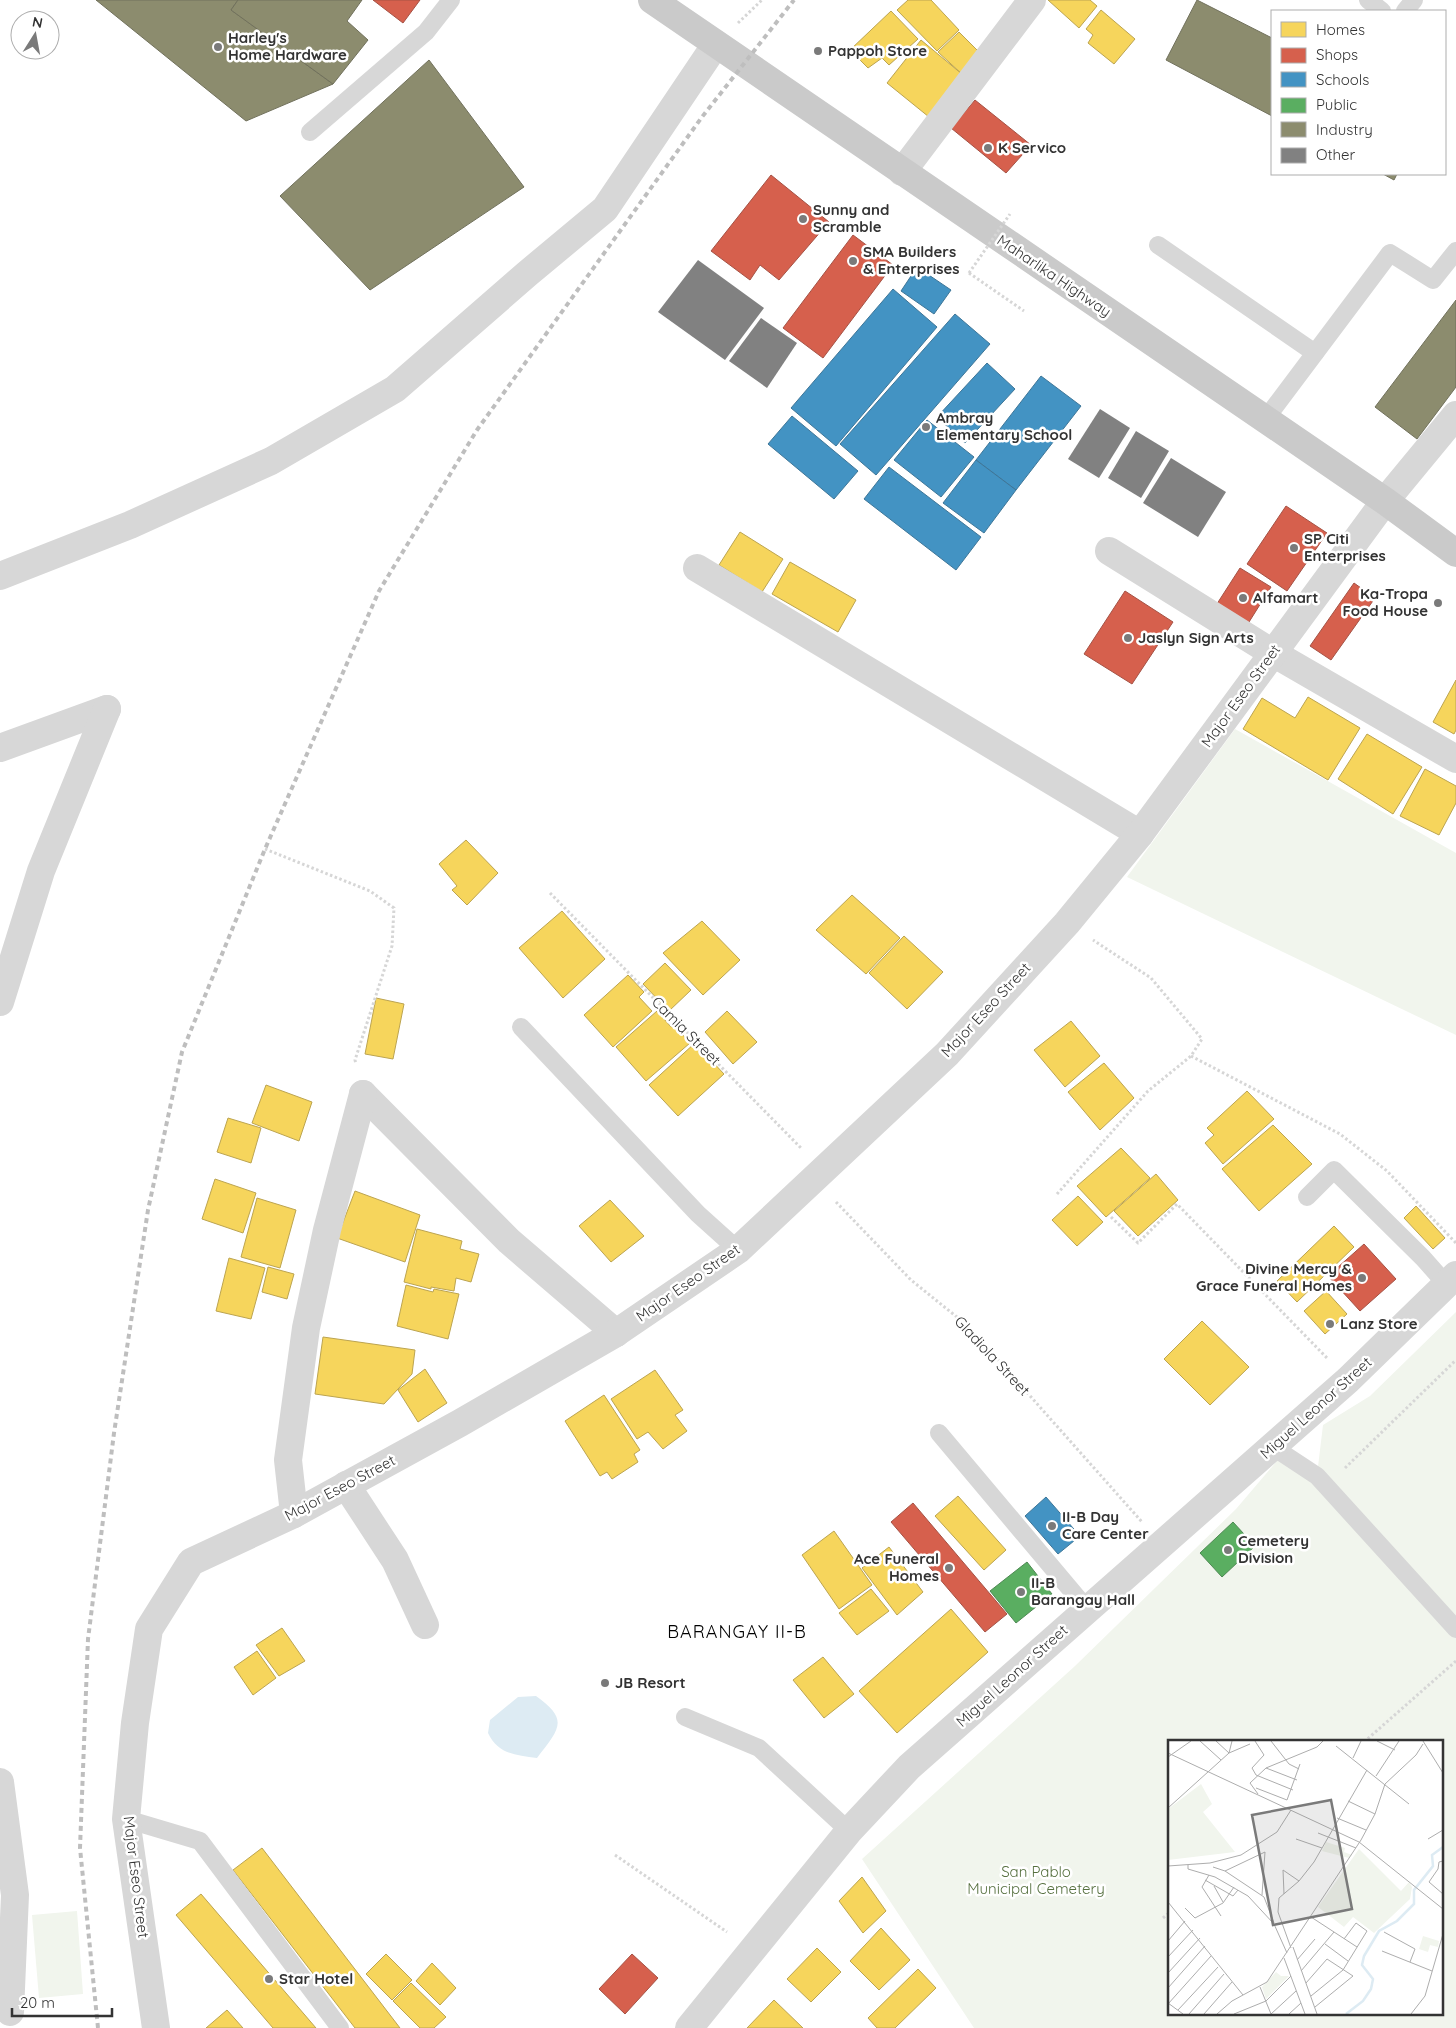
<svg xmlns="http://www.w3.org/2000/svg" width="1456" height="2028" font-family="Quicksand,sans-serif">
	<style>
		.green { fill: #f1f5ed; fill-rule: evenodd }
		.water { fill: #ddebf3 }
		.homes { fill: #f6d55c; stroke: #bca450 }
		.shops { fill: #d6604d; stroke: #a55245 }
		.schools { fill: #4393c3; stroke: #3e7698 }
		.public { fill: #5aae61; stroke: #4e8953 }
		.industry { fill: #8c8c6e; stroke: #71715c }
		.building { fill: #818181 }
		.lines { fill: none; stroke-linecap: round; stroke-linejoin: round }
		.path { stroke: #d6d6d6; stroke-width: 3; stroke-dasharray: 2.5 2.5; stroke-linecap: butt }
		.service { stroke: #d7d7d7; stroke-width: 18 }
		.minor { stroke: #d7d7d7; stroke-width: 28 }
		.tertiary { stroke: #d7d7d7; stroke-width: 28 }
		.primary { stroke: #cacaca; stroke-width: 28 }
		.rail { stroke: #bebebe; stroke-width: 4; stroke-dasharray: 5 4; stroke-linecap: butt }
		.path-bridge { stroke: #d6d6d6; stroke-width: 3; stroke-dasharray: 2.5 2.5; stroke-linecap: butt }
		.poi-dot { fill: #7a7a7a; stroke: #fff; stroke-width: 2 }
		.labels { text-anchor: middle; stroke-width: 5; stroke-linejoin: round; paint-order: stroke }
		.poi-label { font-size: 15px; font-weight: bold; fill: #333; stroke: #fff; text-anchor: start }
		.street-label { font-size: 15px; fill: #333; stroke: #fff }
		.park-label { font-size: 15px; fill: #56703f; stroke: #fff }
		.quarter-label { font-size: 18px; letter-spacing: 1px; fill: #000; stroke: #fff }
		.inset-river { fill: none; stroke: #ddebf3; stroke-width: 2.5 }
		.inset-road { fill: none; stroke: #adadad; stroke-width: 1 }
		.view { fill: #7a7a7a; fill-opacity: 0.15; stroke: #7a7a7a; stroke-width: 2.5 }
		.inset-edge { fill: none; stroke: #333; stroke-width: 2.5 }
	</style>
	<rect width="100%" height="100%" fill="#fff"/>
	<g class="green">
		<polygon points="1235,729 1456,853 1456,1035 1127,877"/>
		<path d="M1456,1312v716h-482l-112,-169 213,-193 161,-157 47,-55 34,21 6,-50 47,-29zM1170,1742h272v272h-272z"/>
		<polygon points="77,1911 83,1994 39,1998 32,1915"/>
	</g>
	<path class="water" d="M536,1696c34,24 23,33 1,62 -22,-3 -39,-4 -49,-25l2,-13 28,-23z"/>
	<g class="homes">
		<polygon points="908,0 931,0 959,30 937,51 897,10"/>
		<polygon points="1048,0 1090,0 1097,6 1079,28"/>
		<polygon points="1101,10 1135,39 1114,64 1088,43 1093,35 1086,29"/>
		<polygon points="891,11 918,39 889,65 882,58 868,68 850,50"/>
		<polygon points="959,32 983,56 963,75 938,52"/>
		<polygon points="921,40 963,75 929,117 887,83"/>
		<polygon points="740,532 783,559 762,592 719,565"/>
		<polygon points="790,562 856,600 838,632 772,594"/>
		<polygon points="1456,680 1456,730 1454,734 1433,722"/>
		<polygon points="1308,697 1360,728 1328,780 1243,729 1262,698 1295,718"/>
		<polygon points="1367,734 1422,767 1393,814 1338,779"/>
		<polygon points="1425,769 1456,786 1456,803 1439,835 1400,816"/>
		<polygon points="466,840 498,873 467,905 452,890 457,886 439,864"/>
		<polygon points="852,895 900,938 866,974 816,930"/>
		<polygon points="562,911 605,959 563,998 519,948"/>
		<polygon points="702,921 740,960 703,995 663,953"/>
		<polygon points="904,936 943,972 907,1009 869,973"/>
		<polygon points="665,963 691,990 669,1011 643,984"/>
		<polygon points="628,975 644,992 639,997 652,1011 613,1047 584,1015"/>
		<polygon points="376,998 404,1004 393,1059 365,1054"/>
		<polygon points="657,1011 671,1027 674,1025 690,1043 646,1081 616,1047"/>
		<polygon points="727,1011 757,1042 733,1064 705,1032"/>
		<polygon points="1071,1021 1100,1056 1065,1087 1034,1050"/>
		<polygon points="695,1043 724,1074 678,1116 649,1085"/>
		<polygon points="1104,1063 1134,1098 1100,1130 1068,1092"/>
		<polygon points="266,1085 312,1102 299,1141 252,1123"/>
		<polygon points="1247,1091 1274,1119 1223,1164 1205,1143 1214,1135 1207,1128"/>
		<polygon points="228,1118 261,1128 251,1163 217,1152"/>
		<polygon points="1273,1125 1312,1164 1259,1211 1222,1169"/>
		<polygon points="1121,1148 1150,1178 1106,1217 1077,1186"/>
		<polygon points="1156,1174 1178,1200 1138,1236 1114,1211"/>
		<polygon points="215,1179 256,1193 243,1233 202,1219"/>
		<polygon points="355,1191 420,1215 405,1262 337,1238"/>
		<polygon points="1078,1196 1103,1222 1077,1246 1052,1220"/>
		<polygon points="257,1198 296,1210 280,1268 241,1257"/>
		<polygon points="610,1200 644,1236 611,1262 579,1226"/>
		<polygon points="1416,1206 1445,1238 1433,1249 1404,1218"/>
		<polygon points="1334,1226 1354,1247 1297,1302 1277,1281"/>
		<polygon points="417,1229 462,1241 460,1249 479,1254 471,1282 456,1278 454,1291 431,1287 431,1289 404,1282"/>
		<polygon points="229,1258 265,1268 251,1319 216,1311"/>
		<polygon points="268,1267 294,1274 287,1299 262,1292"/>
		<polygon points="406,1285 433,1292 434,1289 459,1294 448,1339 397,1326"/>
		<polygon points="1326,1291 1347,1314 1325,1334 1304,1311"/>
		<polygon points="1202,1321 1249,1367 1210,1405 1164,1359"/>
		<polygon points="323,1337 415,1350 412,1374 384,1404 315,1394"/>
		<polygon points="425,1369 447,1403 418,1422 398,1390"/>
		<polygon points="655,1370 683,1410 675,1415 687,1431 663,1449 648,1432 637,1439 611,1399"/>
		<polygon points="604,1395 640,1450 634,1454 638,1462 612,1479 607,1472 600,1476 565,1421"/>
		<polygon points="958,1496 1006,1550 984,1570 935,1516"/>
		<polygon points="834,1531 872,1585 839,1609 802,1555"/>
		<polygon points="889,1547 923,1592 897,1615 862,1568"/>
		<polygon points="871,1589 889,1611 857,1635 839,1613"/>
		<polygon points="951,1609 988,1652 897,1733 859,1691"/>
		<polygon points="282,1628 305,1661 279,1676 256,1645"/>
		<polygon points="257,1651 276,1678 253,1695 234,1667"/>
		<polygon points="823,1657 854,1694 824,1718 793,1680"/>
		<polygon points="262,1848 400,2028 355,2028 233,1870"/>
		<polygon points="862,1877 886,1911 863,1933 839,1901"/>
		<polygon points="201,1894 316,2028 273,2028 176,1915"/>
		<polygon points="881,1928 910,1960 879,1990 850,1961"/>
		<polygon points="817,1948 841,1972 811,2002 787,1979"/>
		<polygon points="386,1954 412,1980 392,2000 366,1974"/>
		<polygon points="432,1963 456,1988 440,2005 416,1981"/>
		<polygon points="918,1969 936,1988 895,2028 877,2028 868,2018"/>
		<polygon points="411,1983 446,2017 434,2028 420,2028 393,2001"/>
		<polygon points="774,2000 803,2028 747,2028"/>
		<polygon points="227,2010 243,2028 206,2028"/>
	</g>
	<g class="shops">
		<polygon points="373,0 420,0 403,23"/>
		<polygon points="975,100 1031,145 1006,173 951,128"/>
		<polygon points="771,175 829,222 779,280 760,265 750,280 711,251"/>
		<polygon points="853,235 893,265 823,358 783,328"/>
		<polygon points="1286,506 1327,533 1287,591 1247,564"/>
		<polygon points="1240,568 1271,587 1244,630 1213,610"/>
		<polygon points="1354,583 1375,598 1331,660 1310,646"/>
		<polygon points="1125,591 1173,622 1132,684 1084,654"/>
		<polygon points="1364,1244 1396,1279 1360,1311 1328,1276"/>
		<polygon points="913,1503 1007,1614 985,1632 891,1522"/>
		<polygon points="632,1954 658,1978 625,2014 599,1989"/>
	</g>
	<g class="schools">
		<polygon points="917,267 951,290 934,314 901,291"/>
		<polygon points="893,289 937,327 836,446 791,408"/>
		<polygon points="955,314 990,344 876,475 840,444"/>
		<polygon points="987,363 1015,389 965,443 937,417"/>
		<polygon points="1041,376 1081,406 1016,490 976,460"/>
		<polygon points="792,416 858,471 834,499 768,444"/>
		<polygon points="927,420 974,457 941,497 894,460"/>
		<polygon points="976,460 1016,490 984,533 943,503"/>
		<polygon points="889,467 981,537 956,570 864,499"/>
		<polygon points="1046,1497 1080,1536 1058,1554 1025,1516"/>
	</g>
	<g class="public">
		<polygon points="1233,1522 1255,1546 1222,1577 1200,1553"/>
		<polygon points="1027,1562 1052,1594 1016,1623 990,1591"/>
	</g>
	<g class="industry">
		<polygon points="96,0 238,0 231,10 333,84 246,121"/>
		<polygon points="238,0 362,0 347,21 368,40 333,84 231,10"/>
		<polygon points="1197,0 1272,38 1272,116 1166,60"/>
		<polygon points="429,60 524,187 370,290 280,196"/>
		<polygon points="1383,174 1397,174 1394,180"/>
		<polygon points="1456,300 1456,387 1417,439 1375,407"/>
	</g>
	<g class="building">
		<polygon points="698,260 764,308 725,360 658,312"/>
		<polygon points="761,318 797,343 767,388 729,361"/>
		<polygon points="1100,409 1130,428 1099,478 1068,459"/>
		<polygon points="1136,431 1169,451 1141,498 1108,478"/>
		<polygon points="1171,458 1226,492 1198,537 1143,503"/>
	</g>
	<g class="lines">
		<g class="path">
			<polyline points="738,23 762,0"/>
			<polyline points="969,273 1024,311"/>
			<polyline points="265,849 370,891 394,908 392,946 355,1060 356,1064"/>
			<polyline points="550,893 802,1149"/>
			<polyline points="1191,1056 1340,1134 1387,1171 1456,1243"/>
			<polyline points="1057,1194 1148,1091 1191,1056 1202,1039 1151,978 1093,940"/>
			<polyline points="836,1202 911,1280 968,1326 1142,1522"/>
			<polyline points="1111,1217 1138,1243 1177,1204 1327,1358"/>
			<polyline points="1345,1468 1456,1360"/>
			<polyline points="1364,1742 1456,1661"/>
			<polyline points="615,1855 727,1932"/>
			<polyline points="1163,1918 1170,1912"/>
		</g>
		<g class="service">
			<polyline points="1368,0 1382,11"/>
			<polyline points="1405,11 1414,0"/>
			<polyline points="310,132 426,32 451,0"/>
			<polyline points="1158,245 1315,353"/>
			<polyline points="1264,421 1390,253 1433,280 1456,251"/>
			<polyline points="521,1027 698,1214 738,1250"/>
			<polyline points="1307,1197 1334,1170 1423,1258 1446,1284"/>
			<polyline points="939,1433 1087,1609"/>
			<polyline points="1273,1447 1317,1476 1456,1629"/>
			<polyline points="685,1717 759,1748 849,1831"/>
			<polyline points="126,1819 200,1841 340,2028"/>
		</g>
		<g class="minor">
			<polyline points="902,172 1032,0"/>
			<polyline points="1109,551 1273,653 1456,759"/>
			<polyline points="697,568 1140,834"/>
			<polyline points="0,576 130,525 271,461 395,389 527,274 605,209 716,44"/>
			<polyline points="0,748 107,709"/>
			<polyline points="0,1002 41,871 107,709"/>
			<polyline points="363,1094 509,1241 616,1333"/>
			<polyline points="346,1485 395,1560 425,1625"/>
			<polyline points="294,1514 288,1460 306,1328 327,1230 363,1094"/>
			<polyline points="0,1782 15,1895 10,2012"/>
			<polyline points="156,2028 126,1819 135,1723 149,1629 191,1562 294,1514 460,1423 616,1333 738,1250 947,1054 1067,923 1140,834 1385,501 1456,415"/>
		</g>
		<polyline class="tertiary" points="689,2028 849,1831 909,1767 1348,1380 1456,1275"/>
		<polyline class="primary" points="652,0 1385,501 1456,553"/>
		<polyline class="rail" points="98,2028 80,1848 88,1639 114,1433 148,1210 182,1052 265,849 379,591 477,430 702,117 794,0"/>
		<polyline class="path-bridge" points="969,273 1010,214"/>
	</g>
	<g class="poi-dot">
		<circle cx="218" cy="47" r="5"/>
		<circle cx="818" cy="51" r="5"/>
		<circle cx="988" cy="148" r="5"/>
		<circle cx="803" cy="219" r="5"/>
		<circle cx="853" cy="261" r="5"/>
		<circle cx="926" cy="427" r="5"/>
		<circle cx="1294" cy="548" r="5"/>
		<circle cx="1243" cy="598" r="5"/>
		<circle cx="1438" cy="603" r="5"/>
		<circle cx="1128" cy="638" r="5"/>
		<circle cx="1362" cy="1278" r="5"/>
		<circle cx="1330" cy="1324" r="5"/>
		<circle cx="1052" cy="1526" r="5"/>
		<circle cx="1228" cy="1550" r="5"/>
		<circle cx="949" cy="1568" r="5"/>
		<circle cx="1021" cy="1592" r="5"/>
		<circle cx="605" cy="1683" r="5"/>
		<circle cx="269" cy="1979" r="5"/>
	</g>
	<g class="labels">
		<g class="poi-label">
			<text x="228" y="43">Harley's<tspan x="228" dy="17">Home Hardware</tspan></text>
			<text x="828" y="56">Pappoh Store</text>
			<text x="998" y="153">K Servico</text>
			<text x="813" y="215">Sunny and<tspan x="813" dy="17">Scramble</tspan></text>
			<text x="863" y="257">SMA Builders<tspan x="863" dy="17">&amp; Enterprises</tspan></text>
			<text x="936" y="423">Ambray<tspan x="936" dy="17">Elementary School</tspan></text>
			<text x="1304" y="544">SP Citi<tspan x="1304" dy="17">Enterprises</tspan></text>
			<text x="1428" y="599" text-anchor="end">Ka-Tropa<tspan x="1428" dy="17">Food House</tspan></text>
			<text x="1253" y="603">Alfamart</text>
			<text x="1138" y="643">Jaslyn Sign Arts</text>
			<text x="1352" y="1274" text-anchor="end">Divine Mercy &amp;<tspan x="1352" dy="17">Grace Funeral Homes</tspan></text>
			<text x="1340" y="1329">Lanz Store</text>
			<text x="1062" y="1522">II-B Day<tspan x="1062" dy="17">Care Center</tspan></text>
			<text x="1238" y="1546">Cemetery<tspan x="1238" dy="17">Division</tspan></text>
			<text x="939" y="1564" text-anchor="end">Ace Funeral<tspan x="939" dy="17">Homes</tspan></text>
			<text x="1031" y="1588">II-B<tspan x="1031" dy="17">Barangay Hall</tspan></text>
			<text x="615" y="1688">JB Resort</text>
			<text x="279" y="1984">Star Hotel</text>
		</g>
		<g class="street-label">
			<text transform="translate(1054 276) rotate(34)" y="5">Maharlika Highway</text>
			<text transform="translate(1241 696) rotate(-54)" y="5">Major Eseo Street</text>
			<text transform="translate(986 1010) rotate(-47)" y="5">Major Eseo Street</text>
			<text transform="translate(686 1031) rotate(45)" y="5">Camia Street</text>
			<text transform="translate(688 1283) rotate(-35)" y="5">Major Eseo Street</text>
			<text transform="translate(992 1356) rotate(47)" y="5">Gladiola Street</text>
			<text transform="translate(1316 1408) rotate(-42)" y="5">Miguel Leonor Street</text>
			<text transform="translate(340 1488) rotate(-28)" y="5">Major Eseo Street</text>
			<text transform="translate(1012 1676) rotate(-42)" y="5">Miguel Leonor Street</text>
			<text transform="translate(136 1877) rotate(83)" y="5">Major Eseo Street</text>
		</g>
		<g class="park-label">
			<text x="1036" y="1877">San Pablo<tspan x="1036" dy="17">Municipal Cemetery</tspan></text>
		</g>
		<g class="quarter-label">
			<text x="737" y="1638">BARANGAY II-B</text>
		</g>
	</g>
	<g transform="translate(1168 1740)">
		<rect width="275" height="275" fill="#fff"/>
		<path d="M33,44l11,20 -9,8 32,40 -67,8v-51zM158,102l19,6 -1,4 8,3 -3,3 -27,-7zM191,109l42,42 8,-9 3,5 -2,12 -36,34 -21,-16 -9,10 -26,-20zM255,196l16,5 -1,6 -8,-2 -2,7 -9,-3zM108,232l5,4h8l-23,23 -4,-12z" fill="#f1f5ed"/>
		<path class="inset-river" d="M178,274l17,-13 8,-12 2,-10 -11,-14 2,-9 15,-25 18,-10 17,-17v-14l19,-24 -1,-11 11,-8"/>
		<path class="inset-road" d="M32,1l21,19M48,1l13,12 21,-9M87,1l9,14 -12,13 4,7 37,15M103,1l18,23 10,5M209,1l18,9M255,1l20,32M168,6l73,58M0,13l191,89 84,67M0,17l23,-16M185,18l8,-17M98,28l31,12M208,36l23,-35M88,48l31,12 13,-36M90,54l-8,-11 16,-15 51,-21 6,-6M180,61l27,13M0,68l61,-55 3,-12M169,78l29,12M150,93l38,15M128,99l26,9M260,99l15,-9M193,100l14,-26 10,-30 31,-29 7,-11M275,121l-4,1 -1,7 -9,13 14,12M20,125v4l27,8 33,19 26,28 13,29M0,126l42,-3 31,-8 36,-23 14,-22M45,127l12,4 40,-19M115,130l1,24M115,130l16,11M57,131l39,26 10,26M41,135l-7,12 19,29M37,140l28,16 5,-6M46,146l9,16M94,155l3,-43M0,162l75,93M17,168l10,10 28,-15 11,-16M143,177l46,30M216,192l31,17 -5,13M0,201l17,-20M157,204l23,17M125,207l24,67M123,208l-13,-36 1,-14 20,-17 15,-19 53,-92M214,211l50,20M0,217l25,-27M116,218l21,56M129,220l18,-21M133,231l33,-39M0,233l32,-35M138,243l21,-24 26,17 -38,31M92,247l11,27 25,-23M0,248l37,-42M143,256l32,-26 24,-39 -11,-8 -12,16M0,263l15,11M0,264l43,-48M10,270l40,-43M21,274l35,-40M36,274l28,-32M49,274l15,-13 35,-19 94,-142M66,274l32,-13 25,-25M121,274l12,-11M243,274l14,-18 18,-62"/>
		<path class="view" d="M163,60l21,109 -79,16 -21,-110z"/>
		<rect width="275" height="275" class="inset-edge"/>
	</g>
	<rect x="1271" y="10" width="175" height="165" fill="#ffffff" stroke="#adadad"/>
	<rect x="1281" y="22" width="25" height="15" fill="#f6d55c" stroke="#adadad"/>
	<text x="1316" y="35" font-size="15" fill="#333333">Homes</text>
	<rect x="1281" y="48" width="25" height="15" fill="#d6604d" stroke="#adadad"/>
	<text x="1316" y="60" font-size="15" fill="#333333">Shops</text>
	<rect x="1281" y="72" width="25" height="15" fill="#4393c3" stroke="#adadad"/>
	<text x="1316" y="85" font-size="15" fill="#333333">Schools</text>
	<rect x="1281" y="98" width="25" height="15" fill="#5aae61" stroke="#adadad"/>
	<text x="1316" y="110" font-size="15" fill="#333333">Public</text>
	<rect x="1281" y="122" width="25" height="15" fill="#8c8c6e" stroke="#adadad"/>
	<text x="1316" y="135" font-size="15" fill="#333333">Industry</text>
	<rect x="1281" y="148" width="25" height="15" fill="#818181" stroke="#adadad"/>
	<text x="1316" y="160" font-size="15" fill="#333333">Other</text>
	<g transform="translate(35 35) rotate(11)"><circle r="24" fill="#ffffff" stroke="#adadad"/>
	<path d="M0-4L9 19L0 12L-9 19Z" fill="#7a7a7a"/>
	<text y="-8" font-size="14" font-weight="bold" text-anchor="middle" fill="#333333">N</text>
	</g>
	<path d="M12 2008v8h100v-8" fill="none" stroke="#333333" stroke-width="2.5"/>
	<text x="20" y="2008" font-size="15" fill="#333333" stroke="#ffffff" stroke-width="4" paint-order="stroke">20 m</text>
</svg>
